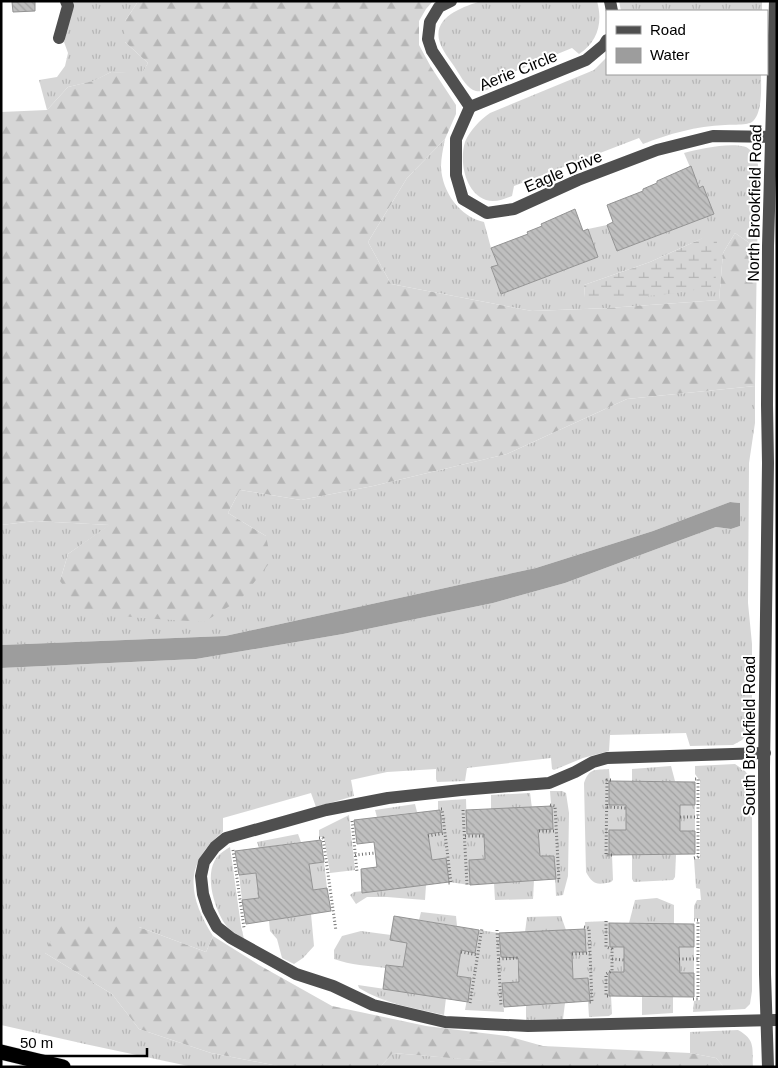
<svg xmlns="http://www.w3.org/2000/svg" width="778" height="1068" font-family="Helvetica,sans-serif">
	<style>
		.grass { fill: url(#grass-tufts); fill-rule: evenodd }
		.forest { fill: url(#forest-firs) }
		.wetland { fill: url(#wetland-marsh) }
		.water { fill: #9d9d9d }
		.building { fill: url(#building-back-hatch); stroke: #939393 }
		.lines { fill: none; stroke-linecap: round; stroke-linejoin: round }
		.highway-casing { stroke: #dbdbdb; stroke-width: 16 }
		.path { stroke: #717171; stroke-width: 3; stroke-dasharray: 1 2.5; stroke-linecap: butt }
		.minor { stroke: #4f4f4f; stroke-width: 12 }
		.highway { stroke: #000; stroke-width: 15 }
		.labels { text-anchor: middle; stroke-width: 4; stroke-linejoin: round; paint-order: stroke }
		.street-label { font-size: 16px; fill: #000; stroke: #fff }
	</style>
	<defs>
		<pattern id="grass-tufts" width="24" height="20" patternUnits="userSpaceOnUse" patternTransform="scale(1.25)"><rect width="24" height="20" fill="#d6d6d6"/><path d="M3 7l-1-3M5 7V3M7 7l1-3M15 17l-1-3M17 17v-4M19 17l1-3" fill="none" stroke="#b6b6b6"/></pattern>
		<pattern id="forest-firs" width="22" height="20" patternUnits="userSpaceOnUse" patternTransform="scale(1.25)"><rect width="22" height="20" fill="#d6d6d6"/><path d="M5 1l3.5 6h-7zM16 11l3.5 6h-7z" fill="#b6b6b6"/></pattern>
		<pattern id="wetland-marsh" width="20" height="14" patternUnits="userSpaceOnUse" patternTransform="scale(1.25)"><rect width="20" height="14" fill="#d6d6d6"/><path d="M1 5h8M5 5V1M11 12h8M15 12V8" fill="none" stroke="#b6b6b6"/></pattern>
		<pattern id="building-back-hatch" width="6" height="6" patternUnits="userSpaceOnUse" patternTransform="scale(1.25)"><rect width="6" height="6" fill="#bfbfbf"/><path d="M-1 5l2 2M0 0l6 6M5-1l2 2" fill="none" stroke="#a2a2a2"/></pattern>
	</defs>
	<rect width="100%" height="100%" fill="#fff"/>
	<g class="grass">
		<polygon points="70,1 142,1 137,3 125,21 125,42 148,63 142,74 111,72 94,81 68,87 47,110 39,80 57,77 65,66 68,53 64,42 70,13"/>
		<path d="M481,1h116c6,21 1,41 -18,53l-7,-6 -73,30v7c-8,3 -18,9 -26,5 -8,-4 -14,-17 -19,-24 -5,-7 -11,-15 -14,-23 -9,-26 23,-36 41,-42z"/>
		<polygon points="619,1 762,1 762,11 621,11"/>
		<path d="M607,57v17h154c0,12 2,40 -9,48 -7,4 -19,2 -27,3 -29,1 -56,9 -82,19l-4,-6 -125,48 -2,10c-8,3 -17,7 -26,4 -21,-7 -27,-39 -21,-58 5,-12 15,-22 25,-29l104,-43z"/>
		<path d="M445,139c-2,10 -4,19 -4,28 1,25 19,50 43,55l7,26 7,17 -7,3 10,26 97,-37 -10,-28 19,-4 10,26 97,-37 -11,-27 -4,1 -15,-35c15,-4 46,-11 62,-6 2,1 7,5 9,8 8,12 3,75 2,93l-22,-15 -12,20 -4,47 -111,8 -76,3 -141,-27 -23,-42 39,-64zM703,238l-118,59 -1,-12 66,-23z"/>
		<path d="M755,386v37l-6,40 -1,140 4,41v79l-2,8 -8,9 -9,5 -43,1 -4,-13 -76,2 -1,16 -26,7 -29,12 -2,-1 -1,-11 -84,10 -2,13 -28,1 -1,-3v-10l-49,3 -36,8 3,16 -38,11 -5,-14 -88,25v14c-40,32 -35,64 -10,104l-7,16 -67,-25 -94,26 67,41 27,35 72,24 72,14h-90l-108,-23 -84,-19v-357l195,-9 147,-25 150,-31 72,-20 151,-56 15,2 9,-3v-23l-10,-1 -77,29 -117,37 -311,68 -224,9v-120l34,-4 75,4 -42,29 -8,27 206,-45 -38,-23 12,-23 61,10 72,-14 134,-32 120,-55z"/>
		<polygon points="735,764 745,771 752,780 752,991 750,1004 745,1009 693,1012 694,1001 700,1000 700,919 694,919 694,906 697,900 701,900 700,889 696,888 694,859 700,859 700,781 695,774 695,766"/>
		<polygon points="671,766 675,781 632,781 632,769"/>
		<path d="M609,769l1,12h-1v24h17v25l-17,1v24h3l1,25 -2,2c-14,3 -18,3 -25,-10l-2,-89c5,-15 11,-13 25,-14z"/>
		<polygon points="550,791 562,791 566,793 569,813 568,876 563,895 556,896 554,856 540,856 538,830 553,829"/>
		<polygon points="530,793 532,808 491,809 491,795"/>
		<polygon points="466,799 467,834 484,834 485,859 469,860 470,885 449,882 446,859 432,860 428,834 442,832 440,810 438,810 438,801"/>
		<polygon points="415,804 417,812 377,817 375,810"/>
		<rect x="680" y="805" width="15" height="26"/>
		<polygon points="349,815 355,870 330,873 324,837 319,837 319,830"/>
		<polygon points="298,834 301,842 259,848 257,842"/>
		<path d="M230,847l11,79 3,13c-6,-4 -15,-9 -19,-15 -11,-16 -23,-55 -5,-70 3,-3 7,-5 10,-7z"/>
		<polygon points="632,855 676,855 675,877 673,880 634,882 632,879"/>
		<polygon points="324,862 327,888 313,890 309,864"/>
		<polygon points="256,873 259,898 242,900 239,875"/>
		<polygon points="534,880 533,899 495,900 494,883"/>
		<polygon points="426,885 425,900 387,897 367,897 356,904 350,895 354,892"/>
		<polygon points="657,898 674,905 674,924 629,923 635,900"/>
		<polygon points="421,912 456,916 457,926 419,920"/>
		<polygon points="311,914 314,946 303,958 294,964 282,958 277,939 270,931 269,921"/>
		<polygon points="561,916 566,930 525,932 527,917"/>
		<polygon points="608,921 609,923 610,947 624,947 624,972 611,996 612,1014 609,1016 589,1017 588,1001 590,1001 588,978 573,979 572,952 586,951 585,922"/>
		<polygon points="479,930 499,933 501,957 517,957 519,982 502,983 504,1012 465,1010 471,978 457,976 461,950 475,952"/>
		<path d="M361,931l30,4 16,8 -4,24 -16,-2 -1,3c-18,-2 -35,-3 -52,-9v-9l8,-14z"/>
		<polygon points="679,947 694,947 694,973 680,973"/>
		<path d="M358,985l88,13 -2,17c-30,-7 -59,-11 -85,-27z"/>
		<polygon points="642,996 673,997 673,1013 642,1015"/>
		<polygon points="565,1003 563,1019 526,1020 526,1006"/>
		<path d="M738,1030c18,10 14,18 15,37h-29l-8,-9 -26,-5v-21z"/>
		<polygon points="393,1053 547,1066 551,1067 380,1067"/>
	</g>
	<g class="forest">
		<polygon points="142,1 433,1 426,9 419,21 419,45 431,67 456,105 456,114 445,139 407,178 368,242 391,284 532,311 608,308 719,300 723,253 735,233 757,248 755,386 627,399 507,454 373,486 301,500 240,490 228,513 266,536 271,561 241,599 204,622 142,618 82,612 60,581 68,554 109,525 35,521 1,525 1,112 47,110 68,87 93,81 111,72 142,73 148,63 125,42 125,21 137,3"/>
		<polygon points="58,925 139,927 206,952 213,936 259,965 332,1006 426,1026 507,1036 543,1046 690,1053 716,1058 724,1067 551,1067 393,1053 380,1067 283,1067 211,1053 139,1029 112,994 45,953"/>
	</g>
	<path class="wetland" d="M703,238l14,2 -1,37 -5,10c-42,8 -83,13 -126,10l-1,-12 66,-23z"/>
	<polygon class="water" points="730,502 740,503 740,526 731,529 716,527 565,583 493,603 343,634 196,659 1,668 1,645 225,636 536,568 653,531"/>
	<g class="building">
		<polygon points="35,1 35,11 13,12 12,2"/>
		<polygon points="691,166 699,188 703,186 714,214 617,251 607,225 613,222 607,205 643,191 643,189 657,183 657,181"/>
		<polygon points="575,209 583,231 588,229 598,257 501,294 491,267 498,265 491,248 528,234 527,232 542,226 541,224"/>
		<polygon points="609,781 695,782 695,805 680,805 680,831 695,831 695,854 609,855 609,830 626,830 626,805 609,805"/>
		<polygon points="552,806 553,829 538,830 540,856 554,856 556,879 470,885 469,860 485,859 484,834 467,834 466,810"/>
		<polygon points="440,810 442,832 428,834 432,860 446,858 449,882 362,893 361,869 377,867 374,842 357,844 354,820"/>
		<polygon points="321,840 324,862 309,864 313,890 327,888 331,911 246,924 242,900 259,898 256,873 239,875 235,851"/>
		<polygon points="394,916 479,930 475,953 461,950 457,976 471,978 468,1002 383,989 386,965 403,967 407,943 390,940"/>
		<polygon points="609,923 694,924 694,947 679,947 680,973 694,973 694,997 609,996 609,972 624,972 624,947 610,947"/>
		<polygon points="585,929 586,952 572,952 572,954 573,979 588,978 590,1001 504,1007 502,983 519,982 518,958 501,957 499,933"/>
	</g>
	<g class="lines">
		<defs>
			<polyline id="highway" points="1,1052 63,1067"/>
		</defs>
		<use href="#highway" class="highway-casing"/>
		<g class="path">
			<polyline points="611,780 607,780 606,855 612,855"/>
			<polyline points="550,805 555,806 559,881 555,881"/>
			<polyline points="607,807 626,808"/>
			<polyline points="441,809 442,809 451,883 447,883"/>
			<polyline points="463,810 467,885"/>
			<polyline points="680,817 698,817"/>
			<polyline points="352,821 357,872"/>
			<polyline points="539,831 556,831"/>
			<polyline points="428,836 445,833"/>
			<polyline points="465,836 484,836"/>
			<polyline points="319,838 323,838 336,931"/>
			<polyline points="233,850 244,928"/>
			<polyline points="355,855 375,853"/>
			<polyline points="694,858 698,857 698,779 695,779"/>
			<polyline points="606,921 606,947 612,949 612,971 606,974 606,996 608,996"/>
			<polyline points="584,927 589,928 592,1002 588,1002"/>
			<polyline points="497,930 501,1006"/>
			<polyline points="461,952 478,955"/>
			<polyline points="572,954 590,953"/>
			<polyline points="499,959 518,958"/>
			<polyline points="612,959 624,960"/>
			<polyline points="679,959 698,959"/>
			<polyline points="693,999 698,999 698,920 694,920"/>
			<polyline points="470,1003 482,928"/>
		</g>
		<g class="minor">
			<polyline points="451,1 439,7 430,22 428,39 432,51 470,107"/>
			<polyline points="610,1 612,11"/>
			<polyline points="59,38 68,6 66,1"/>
			<polyline points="470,107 456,139 456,175 463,199 487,213 514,209 578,180 657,150 713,136 777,137"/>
			<polyline points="470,107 586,60 604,45 607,40"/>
			<polyline points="765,753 607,758 593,762 575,772 549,783 461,790 388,798 326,810 226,838 215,847 204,862 201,876 203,894 208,910 217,927 231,938 296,974 333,986 373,1005 445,1022 528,1026 777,1020"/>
			<polyline points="768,1067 765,974 764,768 768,463 767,405 768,246 775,1"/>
		</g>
		<use href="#highway" class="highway"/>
	</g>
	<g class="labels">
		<g class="street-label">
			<text transform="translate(518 70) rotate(-22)" y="6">Aerie Circle</text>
			<text transform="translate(563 171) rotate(-23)" y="6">Eagle Drive</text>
			<text transform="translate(754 203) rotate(-89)" y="6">North Brookfield Road</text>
			<text transform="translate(749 736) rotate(-90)" y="6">South Brookfield Road</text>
		</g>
	</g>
	<rect width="778" height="1068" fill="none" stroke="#000000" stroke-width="5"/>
	<rect x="606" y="10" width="162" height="65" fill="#ffffff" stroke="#999999"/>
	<rect x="616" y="26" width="25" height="8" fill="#4f4f4f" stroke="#999999"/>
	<text x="650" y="35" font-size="15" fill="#000000">Road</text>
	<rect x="616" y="48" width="25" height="15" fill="#9d9d9d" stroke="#999999"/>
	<text x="650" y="60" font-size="15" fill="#000000">Water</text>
	<path d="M12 1048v8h135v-8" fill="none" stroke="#000000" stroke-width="2.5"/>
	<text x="20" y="1048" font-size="15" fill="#000000" stroke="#ffffff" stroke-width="4" paint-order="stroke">50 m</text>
</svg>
